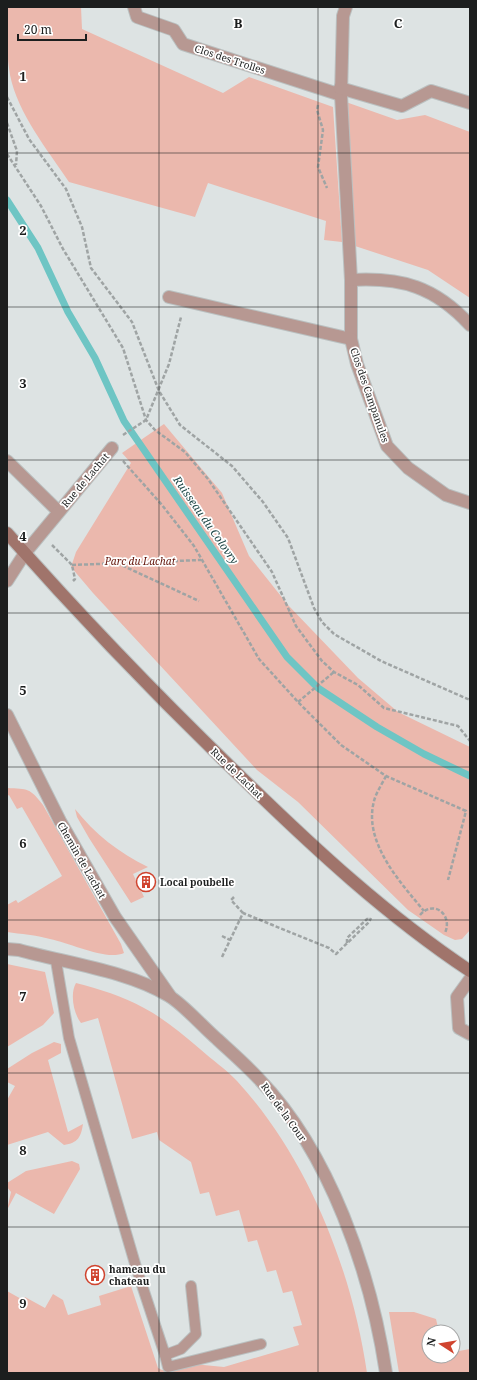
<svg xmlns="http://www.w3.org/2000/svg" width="477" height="1380" font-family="'Noto Serif',serif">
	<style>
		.green { fill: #ebb8ad }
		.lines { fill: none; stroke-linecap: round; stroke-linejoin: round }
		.stream { stroke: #6ec5c4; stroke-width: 7 }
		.lane-casing { stroke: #bac0c0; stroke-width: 12 }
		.street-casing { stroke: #bac0c0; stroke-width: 14 }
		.secondary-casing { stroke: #bac0c0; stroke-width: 14 }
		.path { stroke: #9fa4a4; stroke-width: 2.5; stroke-dasharray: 4 2; stroke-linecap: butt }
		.lane { stroke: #b79892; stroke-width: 10 }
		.street { stroke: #b79892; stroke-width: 12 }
		.secondary { stroke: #a0746b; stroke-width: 12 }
		.grid { fill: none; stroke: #1c1e1e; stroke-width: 1; stroke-opacity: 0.55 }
		.labels { text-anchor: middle; stroke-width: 3.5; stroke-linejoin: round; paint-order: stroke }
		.street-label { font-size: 10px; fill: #1c1e1e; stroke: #fff }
		.park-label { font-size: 10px; font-style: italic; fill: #611106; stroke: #fff }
		.poi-label { font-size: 10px; font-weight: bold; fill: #1c1e1e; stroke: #fff; text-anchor: start }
		.water-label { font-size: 11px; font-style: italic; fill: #1c4545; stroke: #fff }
		.grid-label { font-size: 13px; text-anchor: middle; font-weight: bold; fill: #1c1e1e; stroke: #fff; stroke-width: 3.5; stroke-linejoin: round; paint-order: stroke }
	</style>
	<rect width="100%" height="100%" fill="#dde3e3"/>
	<g class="green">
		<path d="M7,7h74l1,22 141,64 26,-16 84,30 9,135 -18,-2 2,-19 -118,-38 -13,34 -126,-35c-22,-33 -51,-68 -59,-107 -4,-23 -3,-45 -3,-68z"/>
		<polygon points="343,101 397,120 425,115 470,132 470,298 428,270 355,246"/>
		<polygon points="164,424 222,493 249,556 288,605 358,678 398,712 470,747 470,930 462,939 455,940 444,935 408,910 298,802 257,770 93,593 71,567 76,552 131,463 122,453"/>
		<path d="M7,788c21,1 23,0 36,17l78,139 3,9c-18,8 -53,-10 -74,-14 -14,-4 -29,-5 -43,-7v-27l9,-5 2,3 44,-27 -40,-69 -5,2 -8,-14 -2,1z"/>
		<path d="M75,809c20,25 44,44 73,58l-15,7 11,23 -13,6 -42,-65 -12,-21z"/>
		<polygon points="7,964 45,972 54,1013 43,1025 7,1047"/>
		<path d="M76,983c23,6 47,13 68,25 21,11 38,26 56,41 12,11 26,20 37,32 71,77 115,189 130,292h-360v-82l16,9 2,-3 20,11 8,-14 10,6 5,15 33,-10 -2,-9 32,-10 27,82 4,2 31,-6 31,3 75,-22 -6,-18 9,-2 -10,-34 -9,2 -7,-23 -9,2 -10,-32 -9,2 -9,-32 -23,6 -7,-24 -9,2 -9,-32 -32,-22 -2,-8 -25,7 -34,-121 -17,5c-8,-10 -11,-30 -5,-40z"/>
		<path d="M54,1042l7,2v9l-13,7 20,72 15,-8c-2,13 -5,19 -19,21l-16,-13 -41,13v-45l8,-14 -8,-4v-13l25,-16z"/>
		<polygon points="72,1161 79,1164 80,1169 54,1214 16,1193 7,1210 11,1192 7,1187 7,1183 26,1171"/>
		<polygon points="389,1312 414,1312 436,1319 439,1332 429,1332 429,1356 453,1356 453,1352 470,1349 470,1373 399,1373"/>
	</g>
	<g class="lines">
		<polyline class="stream" points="7,200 38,248 68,312 95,358 124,421 287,657 318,688 377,727 424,754 470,776"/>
		<defs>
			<g id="lane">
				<polyline points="56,961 69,1038 136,1267 165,1355 181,1349 196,1334 191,1286"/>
				<polyline points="165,1355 168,1367 261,1344"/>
			</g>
			<g id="street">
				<polyline points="134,7 137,17 174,30 183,44 341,95"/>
				<polyline points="346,7 343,16 341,95 351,280 351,339 357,364 387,446 408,468 446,495 470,503"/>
				<polyline points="340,88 402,106 431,91 470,103"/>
				<path d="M351,280c51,-3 84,7 119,45"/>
				<polyline points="169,297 351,339"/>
				<polyline points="7,461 58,511"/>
				<polyline points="7,581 25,553 112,448"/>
				<polyline points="7,715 60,821 115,917 170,996"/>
				<path d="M7,949l12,1c47,13 109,21 150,46 15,9 34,31 48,43 14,13 29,26 42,40 71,74 112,194 127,294"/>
				<polyline points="470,979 457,997 459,1028 470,1034"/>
			</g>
			<path id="secondary" d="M7,533c75,85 154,167 235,245 73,71 144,137 228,193"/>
		</defs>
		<use href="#lane" class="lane-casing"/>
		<use href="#street" class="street-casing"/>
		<use href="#secondary" class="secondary-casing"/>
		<g class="path">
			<polyline points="7,97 29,139 66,189 82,227 91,268 132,322 159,391 180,425 232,466 263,502 288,538 314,608 322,622 334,634 381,661 470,700"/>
			<polyline points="318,105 317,110 323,130 318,167 327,188"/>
			<polyline points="7,123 17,151 16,165"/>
			<polyline points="7,154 41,206 63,249 123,348 146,420 155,430 185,452 208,479 272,572 296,626 322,661 334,672 358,685 384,708 458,726 470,741"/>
			<polyline points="123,435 146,420 169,364 181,317"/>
			<polyline points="123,461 162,505 194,546 259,659 298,702 341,745 386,776 466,811 448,880"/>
			<polyline points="52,545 72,565 75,579 73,581"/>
			<polyline points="117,563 199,601"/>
			<polyline points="72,565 201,560"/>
			<polyline points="298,702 334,672"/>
			<path d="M386,776c-4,8 -10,17 -12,25 -11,41 26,81 50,110"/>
			<polyline points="234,897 231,900 243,913"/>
			<path d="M420,915c14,-16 33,0 25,18"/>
			<polyline points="222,936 230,940"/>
			<polyline points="347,943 347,938 367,919 370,919"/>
			<polyline points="222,957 243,913 329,948 336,954 369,922 371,918"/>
		</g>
		<use href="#lane" class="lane"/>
		<use href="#street" class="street"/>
		<use href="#secondary" class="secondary"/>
	</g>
	<path class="grid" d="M159,7v1366M318,7v1366M7,153h463M7,307h463M7,460h463M7,613h463M7,767h463M7,920h463M7,1073h463M7,1227h463"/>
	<defs>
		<symbol id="building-ring" viewBox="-11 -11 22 22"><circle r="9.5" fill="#fff" stroke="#d0442f" stroke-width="1.5"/><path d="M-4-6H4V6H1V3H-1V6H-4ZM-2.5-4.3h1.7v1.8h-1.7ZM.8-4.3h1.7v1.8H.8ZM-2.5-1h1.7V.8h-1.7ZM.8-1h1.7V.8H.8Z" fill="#d0442f"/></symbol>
	</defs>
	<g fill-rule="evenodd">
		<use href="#building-ring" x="135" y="871" width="22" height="22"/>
		<use href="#building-ring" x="84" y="1264" width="22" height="22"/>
	</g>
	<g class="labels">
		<g class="street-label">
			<text transform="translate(230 59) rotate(18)" y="4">Clos des Trolles</text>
			<text transform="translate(370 395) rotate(71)" y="4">Clos des Campanules</text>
			<text transform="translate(85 480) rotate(-50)" y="4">Rue de Lachat</text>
			<text transform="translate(237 773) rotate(44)" y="4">Rue de Lachat</text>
			<text transform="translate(82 860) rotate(60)" y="4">Chemin de Lachat</text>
			<text transform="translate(284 1112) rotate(54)" y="4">Rue de la Cour</text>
		</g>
		<g class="park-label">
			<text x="140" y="565">Parc du Lachat</text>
		</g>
		<g class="poi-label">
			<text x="160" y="886">Local poubelle</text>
			<text x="109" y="1273">hameau du<tspan x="109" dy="12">chateau</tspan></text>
		</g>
		<g class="water-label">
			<text transform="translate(206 520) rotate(55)" y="4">Ruisseau du Colovry</text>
		</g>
	</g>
	<g class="grid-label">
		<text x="238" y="28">B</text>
		<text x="398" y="28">C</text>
		<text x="23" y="81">1</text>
		<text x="23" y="235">2</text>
		<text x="23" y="388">3</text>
		<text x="23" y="541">4</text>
		<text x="23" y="695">5</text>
		<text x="23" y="848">6</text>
		<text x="23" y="1001">7</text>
		<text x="23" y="1155">8</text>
		<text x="23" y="1308">9</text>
	</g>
	<rect width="477" height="1380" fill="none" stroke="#1c1e1e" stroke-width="16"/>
	<g transform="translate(441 1344) rotate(282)"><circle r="19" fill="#ffffff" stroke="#a4a5a5"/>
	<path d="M0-3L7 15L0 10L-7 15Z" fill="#d0442f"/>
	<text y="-6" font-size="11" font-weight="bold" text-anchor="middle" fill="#1c1e1e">N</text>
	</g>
	<path d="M18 34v6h68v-6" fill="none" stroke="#1c1e1e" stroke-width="2"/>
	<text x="24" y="34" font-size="12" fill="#1c1e1e" stroke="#ffffff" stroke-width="3" paint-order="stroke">20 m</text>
</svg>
